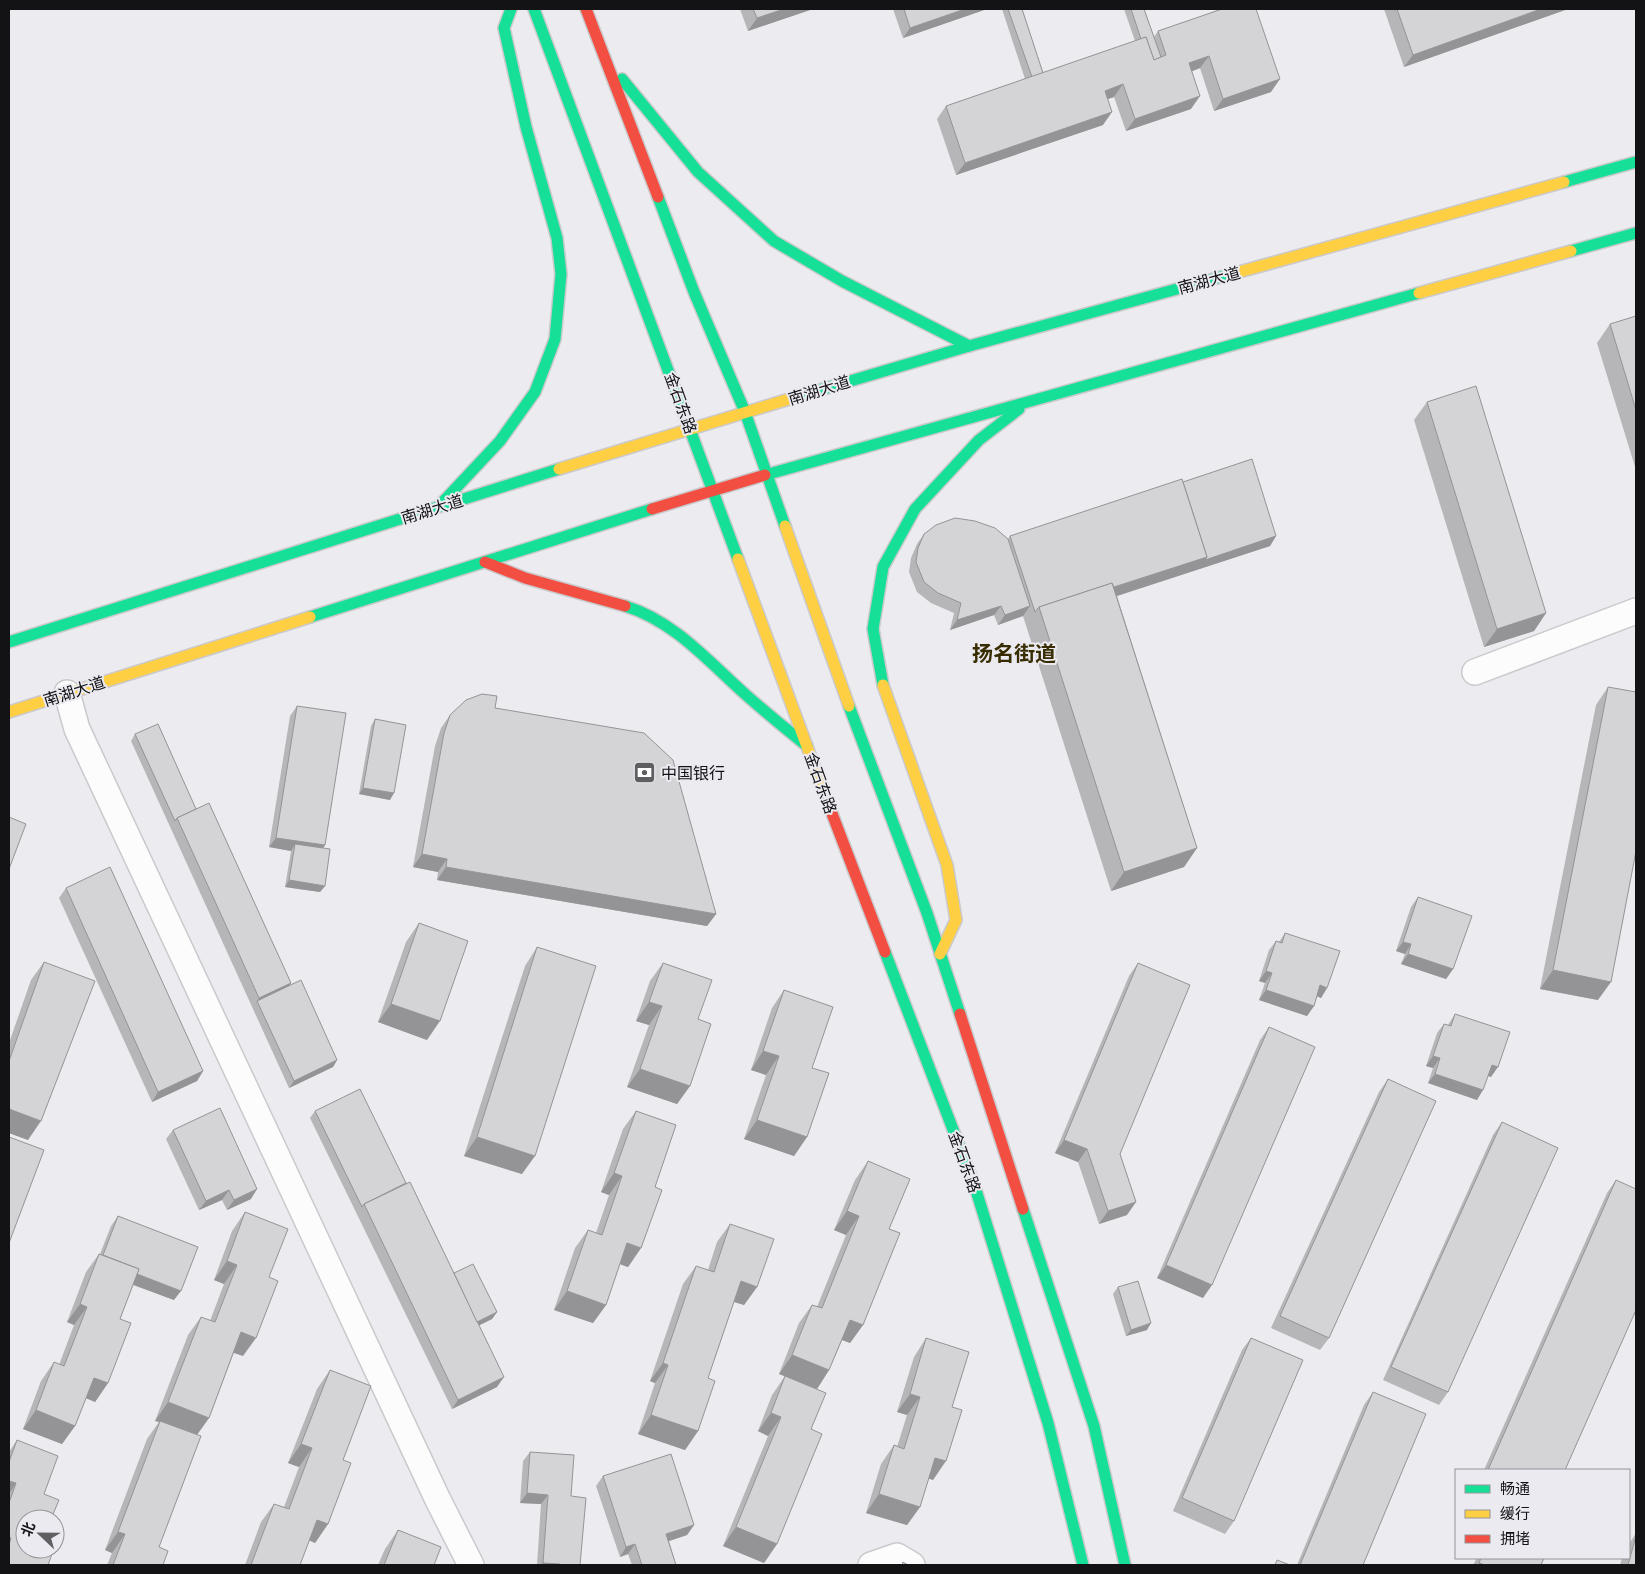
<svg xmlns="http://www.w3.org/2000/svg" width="1645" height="1574" font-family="'Roboto Condensed','Noto Sans SC',sans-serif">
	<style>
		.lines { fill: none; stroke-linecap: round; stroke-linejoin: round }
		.street-casing { stroke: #cac9cc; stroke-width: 28 }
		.fast-casing { stroke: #cac9cc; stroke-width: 14 }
		.slow-casing { stroke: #cac9cc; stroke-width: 14 }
		.jam-casing { stroke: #cac9cc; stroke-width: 14 }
		.street { stroke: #fcfcfd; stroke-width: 25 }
		.fast { stroke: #16e098; stroke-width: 11 }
		.slow { stroke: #ffcf43; stroke-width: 11 }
		.jam { stroke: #f24e42; stroke-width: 11 }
		.wall { fill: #b6b5b8 }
		.shaded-wall { fill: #949496 }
		.building { fill: #d4d3d6; stroke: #949496 }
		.labels { text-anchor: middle; stroke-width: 4; stroke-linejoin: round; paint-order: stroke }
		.street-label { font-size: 16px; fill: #131214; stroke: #ebeaf0 }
		.poi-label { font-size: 16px; fill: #131214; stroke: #ebeaf0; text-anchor: start }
		.district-label { font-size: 21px; font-weight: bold; fill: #382c01; stroke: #ebeaf0 }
	</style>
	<rect width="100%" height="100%" fill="#ecebef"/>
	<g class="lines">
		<defs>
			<g id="street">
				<polyline points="1475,672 1636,611"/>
				<polyline points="67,693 77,729 438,1500 471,1565"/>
				<polyline points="871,1565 897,1556 912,1565"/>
			</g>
			<g id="fast">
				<polyline points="534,9 738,559"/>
				<polyline points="622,79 698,172 774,241 842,281 969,346"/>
				<polyline points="1564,182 1636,162"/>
				<polyline points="658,197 694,292 745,412 785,526"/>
				<polyline points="1571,251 1636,233"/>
				<polyline points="796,397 969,346 1239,272"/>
				<polyline points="765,475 1419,293"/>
				<polyline points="440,505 500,441 535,392 555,339 561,274 557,238 526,127 504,28 511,9"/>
				<path d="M625,606c49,15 83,55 120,88 20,18 41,35 62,52"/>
				<polyline points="310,617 652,509"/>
				<polyline points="9,642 559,469"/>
				<polyline points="883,685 873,629 883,567 915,509 979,440 1019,409"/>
				<polyline points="849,706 927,913 960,1014"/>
				<polyline points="885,952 975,1187 1048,1423 1083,1565"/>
				<polyline points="1023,1209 1094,1426 1125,1565"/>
			</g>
			<g id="slow">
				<polyline points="1239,272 1564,182"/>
				<polyline points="1419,293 1571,251"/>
				<polyline points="559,469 796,397"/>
				<polyline points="785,526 849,706"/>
				<polyline points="738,559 823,790"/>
				<polyline points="883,685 947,865 956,920 940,954"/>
				<polyline points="9,712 310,617"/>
			</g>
			<g id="jam">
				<polyline points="586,9 658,197"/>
				<polyline points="652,509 765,475"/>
				<polyline points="485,562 525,578 625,606"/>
				<polyline points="823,790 885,952"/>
				<polyline points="960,1014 1023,1209"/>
			</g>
		</defs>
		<use href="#street" class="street-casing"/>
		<use href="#fast" class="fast-casing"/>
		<use href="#slow" class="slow-casing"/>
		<use href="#jam" class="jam-casing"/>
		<use href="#street" class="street"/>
		<use href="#fast" class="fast"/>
		<use href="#slow" class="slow"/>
		<use href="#jam" class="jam"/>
	</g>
	<g class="wall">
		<polygon points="740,9 813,9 748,31"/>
		<polygon points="893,9 987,9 903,38"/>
		<polygon points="1002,9 1022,9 1043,73 1135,41 1124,9 1144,9 1154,37 1158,31 1222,9 1271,92 1214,111 1200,68 1192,71 1191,109 1126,131 1114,97 1108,99 1103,125 956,175 937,119 946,106 1025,79"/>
		<polygon points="1384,9 1568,9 1404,67"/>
		<polygon points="1636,316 1636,470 1597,343 1610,324"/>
		<polygon points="1427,402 1546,613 1534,631 1484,647 1414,420"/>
		<polygon points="1183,482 1276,536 1270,546 1117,596 1197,848 1184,867 1111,891 1023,616 998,625 994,615 950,630 954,613 931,603 917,592 909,572 911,558 917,544 924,534 1008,539 1010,536"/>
		<polygon points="1608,687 1598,1000 1540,989 1596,705"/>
		<polygon points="297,706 325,845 323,848 325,886 320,892 285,887 291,851 269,847 290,716"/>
		<polygon points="495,708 716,914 707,926 437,880 438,872 413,867 435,746 441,728 450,715"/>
		<polygon points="375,719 390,800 359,794 371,726"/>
		<polygon points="135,734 196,809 291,983 289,986 337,1060 333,1067 289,1088 131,741"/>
		<polygon points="66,888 203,1071 197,1081 152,1102 59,898"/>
		<polygon points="1418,897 1453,969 1446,979 1401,964 1405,954 1396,951 1411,907"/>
		<polygon points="419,923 427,1040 378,1022 406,942"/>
		<polygon points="1285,933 1327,988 1321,998 1317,996 1314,1006 1307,1016 1259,1000 1265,983 1259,981 1269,950 1276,941 1279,942"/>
		<polygon points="537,947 522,1174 464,1156 525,966"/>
		<polygon points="44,962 28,1140 9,1133 9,1043 31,980"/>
		<polygon points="663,963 698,1019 690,1086 677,1104 627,1087 649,1025 636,1021 650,981"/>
		<polygon points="1138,963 1120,1154 1127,1215 1099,1224 1078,1162 1055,1153 1129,976"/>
		<polygon points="784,990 812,1068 807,1137 794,1156 744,1139 766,1075 751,1070 772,1008"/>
		<polygon points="1455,1014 1491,1077 1488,1076 1477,1100 1428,1083 1433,1068 1426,1066 1437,1033 1444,1024 1448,1025"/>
		<polygon points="1269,1027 1203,1298 1157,1278 1260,1040"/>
		<polygon points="1388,1079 1329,1338 1320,1350 1271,1328 1379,1092"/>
		<polygon points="315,1111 406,1183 454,1273 497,1312 492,1319 479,1325 497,1387 452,1409 310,1118"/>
		<polygon points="636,1111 655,1187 641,1248 628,1267 620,1264 606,1305 593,1323 554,1310 575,1248 588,1230 596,1233 609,1195 601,1192 623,1129"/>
		<polygon points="1502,1122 1448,1392 1439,1405 1383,1380 1493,1135"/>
		<polygon points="173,1130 251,1199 227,1210 222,1200 199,1210 166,1139"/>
		<polygon points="868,1161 889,1229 863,1325 850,1343 842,1340 829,1370 817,1389 811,1429 777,1544 764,1563 723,1546 768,1436 758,1431 772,1395 785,1376 779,1374 799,1323 812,1305 817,1307 846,1235 834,1230 855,1180"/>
		<polygon points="1616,1180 1565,1470 1484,1470 1607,1193"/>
		<polygon points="245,1212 269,1277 243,1356 234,1352 209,1418 197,1435 159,1547 163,1565 107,1565 112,1553 105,1550 147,1439 159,1422 155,1421 188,1335 201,1317 210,1321 224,1284 214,1280 232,1231"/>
		<polygon points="118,1216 174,1300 133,1285 120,1319 108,1383 95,1402 86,1398 75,1426 62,1444 23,1429 41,1381 54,1362 59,1365 74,1325 67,1322 86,1272 99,1254 100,1254 111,1226"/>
		<polygon points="730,1224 757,1287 744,1305 734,1302 708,1378 698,1431 685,1450 638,1434 655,1383 650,1381 683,1284 696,1266 708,1270 717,1242"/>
		<polygon points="1118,1287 1147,1330 1126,1336 1113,1294"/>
		<polygon points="926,1338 952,1407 933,1480 928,1478 920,1507 907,1525 866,1513 881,1464 894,1445 897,1447 907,1415 897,1412 914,1357"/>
		<polygon points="1251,1338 1234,1521 1225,1534 1173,1511 1242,1350"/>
		<polygon points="330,1370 343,1460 328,1524 315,1543 309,1540 300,1565 245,1565 261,1522 274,1504 284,1507 299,1467 288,1463 317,1389"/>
		<polygon points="1373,1392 1363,1565 1297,1565 1364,1405"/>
		<polygon points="17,1440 25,1519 9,1565 9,1452"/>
		<polygon points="530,1452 571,1496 580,1565 537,1565 541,1504 520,1503 523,1461"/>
		<polygon points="603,1476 694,1525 687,1535 669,1541 676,1565 632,1565 628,1554 620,1557 596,1486"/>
		<polygon points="398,1530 434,1565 378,1565 385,1549"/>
		<polygon points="1636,1533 1636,1565 1620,1565 1622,1558 1629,1558 1629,1544"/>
		<polygon points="1477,1558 1544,1558 1541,1565 1473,1565"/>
	</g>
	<g class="shaded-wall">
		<polygon points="784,9 813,9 748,31 757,18"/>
		<polygon points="965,9 987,9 903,38 910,28"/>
		<polygon points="1541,9 1568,9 1404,67 1413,55"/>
		<polygon points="1209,56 1200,68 1180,76 1189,63"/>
		<polygon points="1280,79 1271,92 1214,111 1223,99"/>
		<polygon points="1123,84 1114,97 1096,103 1105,91"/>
		<polygon points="1200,96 1191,109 1126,131 1135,119"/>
		<polygon points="1112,112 1103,125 956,175 965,163"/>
		<polygon points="1276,536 1270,546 1043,620 1040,611 1207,557"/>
		<polygon points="1001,606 994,615 950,630 957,620"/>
		<polygon points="1030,606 1023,616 998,625 1005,615"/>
		<polygon points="1546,613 1534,631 1484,647 1497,629"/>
		<polygon points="363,788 394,793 390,800 359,794"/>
		<polygon points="276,838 325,845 319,855 295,844 291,851 269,847"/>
		<polygon points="1197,848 1184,867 1111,891 1124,872"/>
		<polygon points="422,854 447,859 438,872 413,867"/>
		<polygon points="446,867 716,914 707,926 437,880"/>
		<polygon points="289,880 325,886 320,892 285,887"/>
		<polygon points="1403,942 1411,944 1405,954 1396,951"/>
		<polygon points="1408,954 1453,969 1446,979 1401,964"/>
		<polygon points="1553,970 1611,982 1598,1000 1540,989"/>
		<polygon points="1266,971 1272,973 1265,983 1259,981"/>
		<polygon points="291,983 284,993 257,1001 259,998"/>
		<polygon points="1320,985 1327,988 1321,998 1314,995"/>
		<polygon points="1266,990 1314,1006 1307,1016 1259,1000"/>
		<polygon points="649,1002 662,1006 649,1025 636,1021"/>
		<polygon points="391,1004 440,1021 427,1040 378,1022"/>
		<polygon points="763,1051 779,1056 766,1075 751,1070"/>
		<polygon points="1433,1056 1440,1058 1433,1068 1426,1066"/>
		<polygon points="337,1060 333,1067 289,1088 294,1081"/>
		<polygon points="1492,1065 1498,1067 1491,1077 1485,1075"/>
		<polygon points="640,1069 690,1086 677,1104 627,1087"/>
		<polygon points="203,1071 197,1081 152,1102 158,1092"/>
		<polygon points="1435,1074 1483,1090 1477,1100 1428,1083"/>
		<polygon points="9,1109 41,1121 28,1140 9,1133"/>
		<polygon points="757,1120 807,1137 794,1156 744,1139"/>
		<polygon points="477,1137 535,1156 522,1174 464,1156"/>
		<polygon points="1064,1140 1087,1149 1078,1162 1055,1153"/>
		<polygon points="614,1173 622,1176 609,1195 601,1192"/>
		<polygon points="257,1189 251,1199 227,1210 234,1200"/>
		<polygon points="229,1190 222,1200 199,1210 206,1201"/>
		<polygon points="1136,1202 1127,1215 1099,1224 1108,1211"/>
		<polygon points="847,1211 859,1216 846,1235 834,1230"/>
		<polygon points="627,1243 641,1248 628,1267 614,1262"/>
		<polygon points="101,1260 181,1291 174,1300 94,1270"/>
		<polygon points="227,1261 237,1265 224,1284 214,1280"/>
		<polygon points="1166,1265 1212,1285 1203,1298 1157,1278"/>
		<polygon points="741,1281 757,1287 744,1305 728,1300"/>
		<polygon points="567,1291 606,1305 593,1323 554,1310"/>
		<polygon points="80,1304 87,1307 74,1325 67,1322"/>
		<polygon points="497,1312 492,1319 470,1330 474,1323"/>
		<polygon points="850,1320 863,1325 850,1343 837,1338"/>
		<polygon points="1151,1323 1147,1330 1126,1336 1131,1330"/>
		<polygon points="241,1332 256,1338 243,1356 228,1351"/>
		<polygon points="792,1355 829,1370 817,1389 779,1374"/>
		<polygon points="663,1363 668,1365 655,1383 650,1381"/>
		<polygon points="504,1377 497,1387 452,1409 458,1400"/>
		<polygon points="94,1378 108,1383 95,1402 81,1396"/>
		<polygon points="910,1394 920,1397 907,1415 897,1412"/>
		<polygon points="168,1402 209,1418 196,1436 160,1421 159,1422 155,1421"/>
		<polygon points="36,1410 75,1426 62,1444 23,1429"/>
		<polygon points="771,1413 781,1417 768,1436 758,1431"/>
		<polygon points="651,1415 698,1431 685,1450 638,1434"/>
		<polygon points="301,1444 312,1448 299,1467 288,1463"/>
		<polygon points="935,1458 946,1461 933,1480 922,1476"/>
		<polygon points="9,1481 16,1483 9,1494"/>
		<polygon points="527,1493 548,1495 541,1504 520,1503"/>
		<polygon points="879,1494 920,1507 907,1525 866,1513"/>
		<polygon points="317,1520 328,1524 315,1543 304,1538"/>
		<polygon points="694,1525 687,1535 660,1544 666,1534"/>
		<polygon points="736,1527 777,1544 764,1563 723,1546"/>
		<polygon points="118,1532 125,1534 112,1553 105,1550"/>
		<polygon points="635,1544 628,1554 620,1557 626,1547"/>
		<polygon points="543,1563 560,1564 559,1565 541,1565"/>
	</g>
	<g class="building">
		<polygon points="753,9 784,9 757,18"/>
		<polygon points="904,9 965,9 910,28"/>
		<polygon points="1008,9 1022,9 1043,73 1032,77"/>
		<polygon points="1131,9 1144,9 1161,57 1154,60 1146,37 1141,39"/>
		<polygon points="1222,9 1256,9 1280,79 1223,99 1209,56 1189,63 1200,96 1135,119 1123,84 1105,91 1112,112 965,163 946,106 1146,37 1154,60 1166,55 1158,31"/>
		<polygon points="1397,9 1541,9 1413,55"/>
		<polygon points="1636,316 1636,410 1610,324"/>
		<polygon points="1476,386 1546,613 1497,629 1427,402"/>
		<polygon points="1252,459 1276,536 1205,560 1207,557 1183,482"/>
		<polygon points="1182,479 1207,557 1114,587 1112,583 1039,607 1035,612 1010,536"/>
		<polygon points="955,518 975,521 995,528 1008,539 1030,606 1005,615 1001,606 957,620 961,603 938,593 924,582 916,562 918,548 924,534 936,525"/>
		<polygon points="1112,583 1197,848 1124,872 1039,607"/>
		<polygon points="1608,687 1636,692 1636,851 1611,982 1553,970"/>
		<polygon points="482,694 497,696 495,708 644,733 673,760 716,914 446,867 447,859 422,854 444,733 450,715 466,700"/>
		<polygon points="297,706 346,713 325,845 276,838"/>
		<polygon points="375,719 406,725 394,793 363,788"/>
		<polygon points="158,724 196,809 177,818 175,821 135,734"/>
		<polygon points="209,803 291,983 259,998 177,818"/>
		<polygon points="9,817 26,824 9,869"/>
		<polygon points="295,844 330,849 325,886 289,880"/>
		<polygon points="110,867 203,1071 158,1092 66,888"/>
		<polygon points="1418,897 1472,916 1453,969 1408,954 1411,944 1403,942"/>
		<polygon points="419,923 468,941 440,1021 391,1004"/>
		<polygon points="1285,933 1340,951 1327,988 1320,985 1314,1006 1266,990 1272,973 1266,971 1276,941 1282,943"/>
		<polygon points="537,947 596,966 535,1156 477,1137"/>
		<polygon points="44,962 95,981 41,1121 9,1109 9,1061"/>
		<polygon points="663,963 712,980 698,1019 711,1024 690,1086 640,1069 662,1006 649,1002"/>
		<polygon points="1138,963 1190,985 1120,1154 1136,1202 1108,1211 1087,1149 1064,1140"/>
		<polygon points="301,980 337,1060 294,1081 257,1001"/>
		<polygon points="784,990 833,1007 812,1068 829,1073 807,1137 757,1120 779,1056 763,1051"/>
		<polygon points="1455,1014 1510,1032 1498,1067 1492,1065 1483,1090 1435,1074 1440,1058 1433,1056 1444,1024 1451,1026"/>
		<polygon points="1269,1027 1315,1047 1212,1285 1166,1265"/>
		<polygon points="1388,1079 1436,1101 1329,1338 1280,1316"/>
		<polygon points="360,1089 406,1183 364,1204 362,1207 315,1111"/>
		<polygon points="220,1108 257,1189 234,1200 229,1190 206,1201 173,1130"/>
		<polygon points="636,1111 676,1125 655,1187 662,1190 641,1248 627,1243 606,1305 567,1291 588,1230 602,1235 622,1176 614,1173"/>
		<polygon points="1502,1122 1558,1148 1448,1392 1391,1367"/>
		<polygon points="9,1137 44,1150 9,1243"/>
		<polygon points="868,1161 910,1179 889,1229 900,1233 863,1325 850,1320 829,1370 792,1355 812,1305 822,1308 859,1216 847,1211"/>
		<polygon points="1616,1180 1636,1189 1636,1310 1565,1470 1488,1470"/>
		<polygon points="410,1182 504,1377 458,1400 364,1204"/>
		<polygon points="245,1212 288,1229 269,1277 278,1281 256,1338 241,1332 209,1418 168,1402 201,1317 215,1322 237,1265 227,1261"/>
		<polygon points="118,1216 198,1247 181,1291 137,1274 139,1269 103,1255"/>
		<polygon points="730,1224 774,1239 757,1287 741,1281 708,1378 715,1381 698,1431 651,1415 668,1365 663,1363 696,1266 714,1272"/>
		<polygon points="99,1254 139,1269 120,1319 131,1323 108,1383 94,1378 75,1426 36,1410 54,1362 64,1366 87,1307 80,1304"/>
		<polygon points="473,1264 497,1312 477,1322 454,1273"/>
		<polygon points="1138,1281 1151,1323 1131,1330 1118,1287"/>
		<polygon points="926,1338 969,1352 952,1407 962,1410 946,1461 935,1458 920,1507 879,1494 894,1445 904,1449 920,1397 910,1394"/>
		<polygon points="1251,1338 1303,1360 1234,1521 1182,1498"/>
		<polygon points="330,1370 371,1386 343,1460 351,1463 328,1524 317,1520 300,1565 251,1565 274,1504 289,1509 312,1448 301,1444"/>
		<polygon points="785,1376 826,1393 811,1429 822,1434 777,1544 736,1527 781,1417 771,1413"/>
		<polygon points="1373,1392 1426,1414 1363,1565 1300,1565"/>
		<polygon points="160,1421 201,1436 159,1547 168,1551 163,1565 113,1565 125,1534 118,1532"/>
		<polygon points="17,1440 58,1456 44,1494 59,1500 51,1519 25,1519 25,1549 40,1549 52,1554 48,1565 9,1565 9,1545 11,1538 9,1537 9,1503 16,1483 9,1481 9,1462"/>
		<polygon points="530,1452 574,1455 571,1496 586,1498 580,1565 560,1565 560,1564 543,1563 548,1495 527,1493"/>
		<polygon points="671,1454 694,1525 666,1534 676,1565 642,1565 635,1544 626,1547 603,1476"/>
		<polygon points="398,1530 441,1547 434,1565 384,1565"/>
		<polygon points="1636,1536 1636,1565 1628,1565"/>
		<polygon points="1481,1558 1544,1558 1541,1565 1485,1565 1479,1563"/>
		<polygon points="1277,1560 1290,1565 1275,1565"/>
		<polygon points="903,1562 908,1565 902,1565"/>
	</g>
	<defs>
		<symbol id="bank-square" viewBox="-11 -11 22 22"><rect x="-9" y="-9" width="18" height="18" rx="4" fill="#5f5e61" stroke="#ebeaf0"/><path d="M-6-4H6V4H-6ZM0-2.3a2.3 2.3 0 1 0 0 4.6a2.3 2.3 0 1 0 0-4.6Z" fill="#fff"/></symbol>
	</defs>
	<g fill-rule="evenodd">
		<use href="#bank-square" x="632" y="760" width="25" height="25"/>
	</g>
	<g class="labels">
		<g class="street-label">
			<text transform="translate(1209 280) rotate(-15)" y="6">南湖大道</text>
			<text transform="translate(819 390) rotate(-17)" y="6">南湖大道</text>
			<text transform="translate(681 403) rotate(70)" y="6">金石东路</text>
			<text transform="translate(432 509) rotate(-17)" y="6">南湖大道</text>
			<text transform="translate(74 691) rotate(-18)" y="6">南湖大道</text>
			<text transform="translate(821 783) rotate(70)" y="6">金石东路</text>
			<text transform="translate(965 1162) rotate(70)" y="6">金石东路</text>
		</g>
		<g class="poi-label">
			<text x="661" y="779">中国银行</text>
		</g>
		<g class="district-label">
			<text x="1014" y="661">扬名街道</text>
		</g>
	</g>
	<rect width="1645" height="1574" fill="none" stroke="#131214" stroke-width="20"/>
	<rect x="1455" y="1469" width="175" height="90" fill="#ebeaf0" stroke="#959498"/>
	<rect x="1465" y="1485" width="25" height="8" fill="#16e098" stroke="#959498"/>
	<text x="1500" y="1494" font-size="15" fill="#131214">畅通</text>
	<rect x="1465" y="1510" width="25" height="8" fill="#ffcf43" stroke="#959498"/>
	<text x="1500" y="1519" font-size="15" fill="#131214">缓行</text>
	<rect x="1465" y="1535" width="25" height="8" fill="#f24e42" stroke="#959498"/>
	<text x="1500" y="1544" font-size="15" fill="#131214">拥堵</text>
	<g transform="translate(40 1534) rotate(292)"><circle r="24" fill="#ebeaf0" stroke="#959498"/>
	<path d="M0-4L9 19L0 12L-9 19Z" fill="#5f5e61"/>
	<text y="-8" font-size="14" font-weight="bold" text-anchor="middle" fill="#131214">北</text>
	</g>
</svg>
